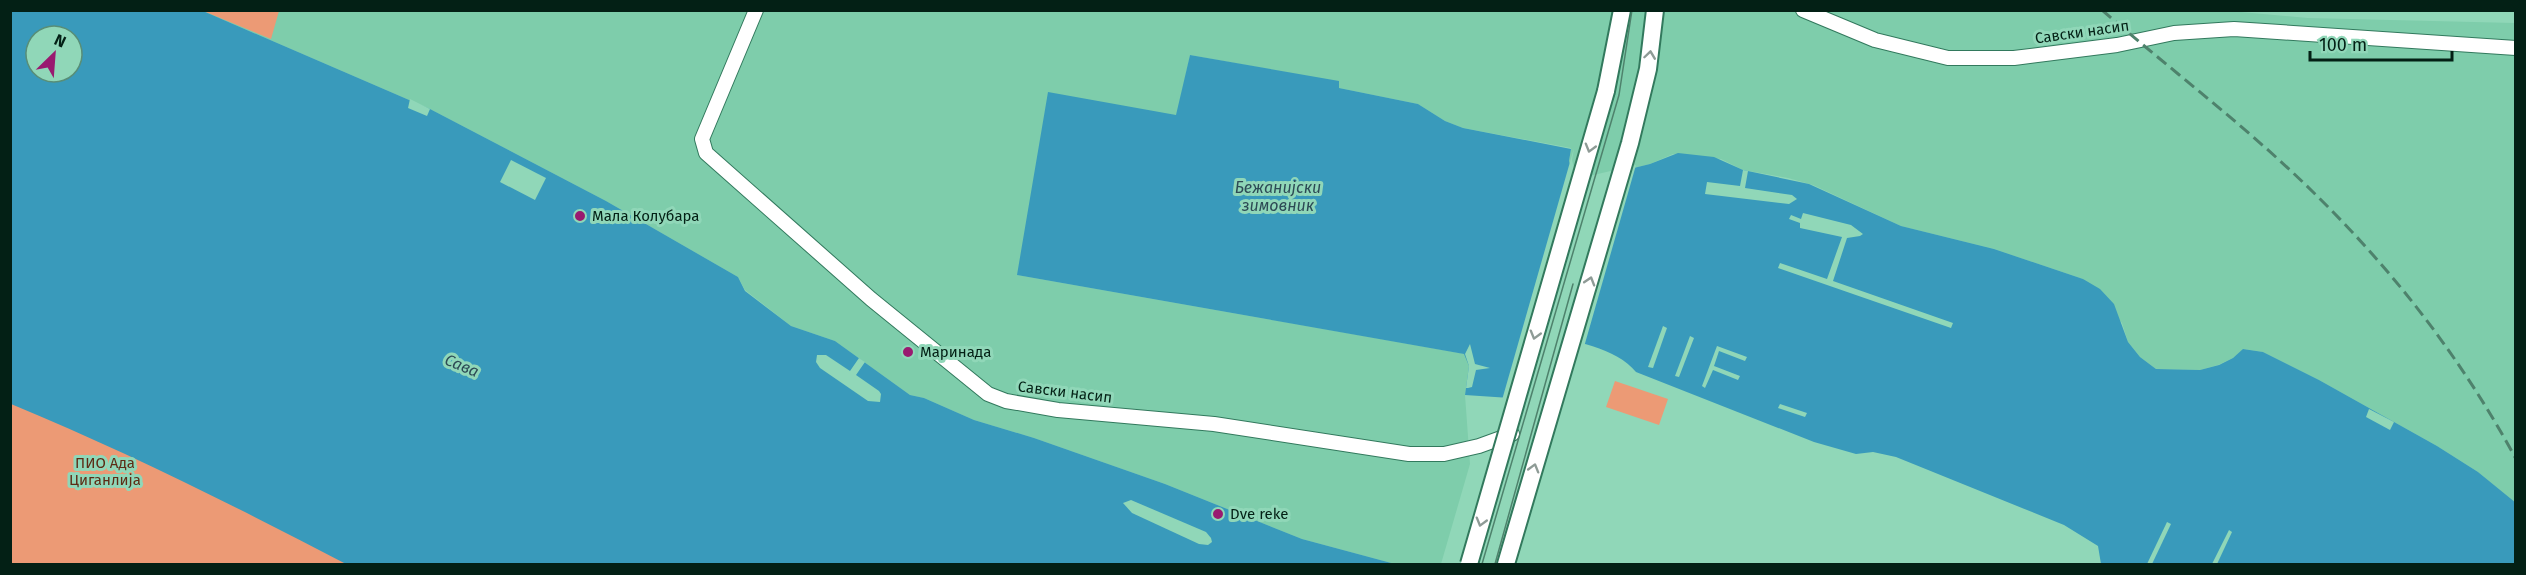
<svg xmlns="http://www.w3.org/2000/svg" width="2526" height="575" font-family="'Fira Sans',sans-serif">
	<style>
		.built { fill: #7ecdab }
		.green { fill: #ec9a75 }
		.water { fill: #399abb; fill-rule: evenodd }
		.pier { fill: #90d7b8 }
		.lines { fill: none; stroke-linecap: round; stroke-linejoin: round }
		.minor-casing { stroke: #32795d; stroke-width: 16 }
		.major-casing { stroke: #32795d; stroke-width: 20 }
		.minor { stroke: #fff; stroke-width: 14 }
		.major { stroke: #fff; stroke-width: 16 }
		.tram { stroke: #4e826c; stroke-width: 1.5 }
		.rail { stroke: #4e826c; stroke-width: 3; stroke-dasharray: 12 6; stroke-linecap: butt }
		.major-bridge-casing { stroke: #32795d; stroke-width: 20; stroke-linecap: butt }
		.major-bridge { stroke: #fff; stroke-width: 16 }
		.oneway { stroke: #8e9b96 }
		.poi-dot { fill: #991a70; stroke: #90d7b8; stroke-width: 2 }
		.labels { text-anchor: middle; stroke-width: 6; stroke-linejoin: round; paint-order: stroke }
		.street-label { font-size: 15px; fill: #032015; stroke: #90d7b8 }
		.poi-label { font-size: 15px; fill: #032015; stroke: #90d7b8; text-anchor: start }
		.park-label { font-size: 15px; fill: #5d2c15; stroke: #90d7b8 }
		.water-label { font-size: 16px; font-style: italic; fill: #2d4a55; stroke: #90d7b8 }
	</style>
	<rect width="100%" height="100%" fill="#90d7b8"/>
	<polygon class="built" points="2219,10 2308,18 2515,23 2515,503 2478,472 2437,446 2319,380 2263,352 2244,349 2233,358 2218,365 2200,370 2156,369 2140,357 2128,342 2122,323 2083,279 1994,249 1901,226 1813,185 1788,178 1743,170 1721,159 1673,154 1650,164 1585,180 1574,177 1569,161 1571,148 1463,128 1445,121 1418,104 1339,88 1339,82 1190,55 1177,115 1017,275 1465,354 1469,366 1465,395 1470,464 1441,564 1395,564 1302,539 1165,484 1034,438 974,420 924,398 910,395 835,341 791,326 745,290 738,277 606,201 430,109 203,11"/>
	<g class="green">
		<polygon points="203,11 279,10 279,11 271,39"/>
		<polygon points="11,327 527,564 11,564"/>
		<polygon points="1615,381 1668,399 1659,425 1606,407"/>
	</g>
	<g class="water">
		<path d="M10,11h193l227,98 176,92 132,76 7,14 46,35 44,15 75,54 14,3 50,22 60,18 131,46 137,55 93,25h-1049c-109,-57 -221,-113 -335,-160zM36,36h36v36h-36z"/>
		<path d="M1190,55l149,26v7l79,16 27,17 18,7 108,21 -2,12 5,16 11,3 65,-16 28,-11 36,4 29,13 66,14 92,42 93,23 89,30 17,10 14,15 14,38 12,15 16,12 44,1 19,-5 14,-7 10,-9 20,3 56,28 118,66 41,26 38,31 -1,61h-414l-3,-18 -34,-21 -168,-68 -23,-5 -17,2 -42,-12 -178,-70c-19,-24 -65,-33 -94,-35l-32,61 -45,-3 4,-29 -5,-12 -447,-79 31,-183 128,23z"/>
	</g>
	<g class="pier">
		<polygon points="410,99 430,109 427,116 408,108"/>
		<polygon points="1574,148 1572,160 1576,176 1585,177 1636,165 1584,347 1573,343 1542,340 1511,400 1502,400"/>
		<polygon points="511,160 546,178 535,200 500,182"/>
		<polygon points="1743,170 1748,171 1745,188 1792,195 1797,199 1789,204 1705,194 1707,182 1740,186"/>
		<polygon points="1803,213 1851,225 1863,234 1860,236 1847,238 1833,281 1953,323 1951,328 1778,268 1780,263 1827,279 1842,237 1800,228 1800,223 1789,219 1791,215 1801,219"/>
		<polygon points="1663,326 1667,328 1653,368 1648,367"/>
		<polygon points="1690,336 1694,338 1679,377 1675,376"/>
		<polygon points="1470,344 1475,364 1490,368 1476,370 1472,387 1468,388 1466,388 1469,366 1465,354"/>
		<polygon points="1717,346 1747,357 1745,361 1719,351 1714,366 1740,376 1738,380 1713,370 1705,388 1702,386"/>
		<polygon points="817,355 826,355 850,371 859,358 865,362 856,375 879,391 881,394 880,402 868,401 820,368 816,362"/>
		<polygon points="1780,404 1807,413 1805,417 1778,408"/>
		<polygon points="2369,409 2394,422 2390,430 2366,417"/>
		<polygon points="1131,500 1206,532 1211,538 1212,542 1208,545 1199,544 1132,513 1123,503"/>
		<polygon points="2167,522 2171,524 2152,564 2147,564"/>
		<polygon points="2229,530 2232,532 2217,564 2212,564"/>
	</g>
	<g class="lines">
		<defs>
			<g id="minor">
				<polyline points="756,10 702,139 706,153 871,299 988,394 1006,401 1058,410 1214,424 1409,454 1444,454 1479,446 1512,434"/>
				<polyline points="1803,10 1875,40 1948,58 2014,58 2117,45 2174,33 2234,29 2516,48"/>
			</g>
			<g id="major">
				<polyline points="1606,91 1622,10"/>
				<polyline points="1506,564 1630,143 1648,69 1655,10"/>
			</g>
		</defs>
		<use href="#minor" class="minor-casing"/>
		<use href="#major" class="major-casing"/>
		<use href="#minor" class="minor"/>
		<use href="#major" class="major"/>
		<g class="tram">
			<polyline points="1482,564 1619,95 1632,10"/>
			<polyline points="1495,564 1573,284"/>
		</g>
		<path class="rail" d="M2102,10c70,61 145,117 211,182 80,78 149,167 203,267"/>
		<defs>
			<polyline id="major-bridge" points="1469,564 1606,91"/>
		</defs>
		<use href="#major-bridge" class="major-bridge-casing"/>
		<use href="#major-bridge" class="major-bridge"/>
	</g>
	<defs><path id="oneway-chevron" d="M-2-3.5L2.5 0L-2 3.5" fill="none" stroke-width="1.6" stroke-linecap="round" stroke-linejoin="round" transform="scale(1.5)"/></defs>
	<g class="oneway">
		<use href="#oneway-chevron" transform="translate(1650 55) rotate(-82)"/>
		<use href="#oneway-chevron" transform="translate(1590 148) rotate(106)"/>
		<use href="#oneway-chevron" transform="translate(1590 281) rotate(-73)"/>
		<use href="#oneway-chevron" transform="translate(1535 335) rotate(106)"/>
		<use href="#oneway-chevron" transform="translate(1534 468) rotate(-74)"/>
		<use href="#oneway-chevron" transform="translate(1481 522) rotate(106)"/>
	</g>
	<g class="poi-dot">
		<circle cx="580" cy="216" r="6"/>
		<circle cx="908" cy="352" r="6"/>
		<circle cx="1218" cy="514" r="6"/>
	</g>
	<g class="labels">
		<g class="street-label">
			<text transform="translate(2082 32) rotate(-8)" y="5">Савски насип</text>
			<text transform="translate(1065 392) rotate(7)" y="5">Савски насип</text>
		</g>
		<g class="poi-label">
			<text x="592" y="221">Мала Колубара</text>
			<text x="920" y="357">Маринада</text>
			<text x="1230" y="519">Dve reke</text>
		</g>
		<g class="park-label">
			<text x="105" y="468">ПИО Ада<tspan x="105" dy="17">Циганлија</tspan></text>
		</g>
		<g class="water-label">
			<text x="1278" y="193">Бежанијски<tspan x="1278" dy="18">зимовник</tspan></text>
			<text transform="translate(462 365) rotate(23)" y="6">Сава</text>
		</g>
	</g>
	<rect width="2526" height="575" fill="none" stroke="#032015" stroke-width="24"/>
	<g transform="translate(54 54) rotate(25)"><circle r="28" fill="#90d7b8" stroke="#588e77" stroke-width="1.5"/>
	<path d="M0-4.5L10 22L0 15L-10 22Z" fill="#991a70"/>
	<text y="-9" font-size="16" font-weight="bold" text-anchor="middle" fill="#032015">N</text>
	</g>
	<path d="M2310 51v9h142v-9" fill="none" stroke="#032015" stroke-width="3"/>
	<text x="2319" y="51" font-size="18" fill="#032015" stroke="#90d7b8" stroke-width="4.5" paint-order="stroke">100 m</text>
</svg>
